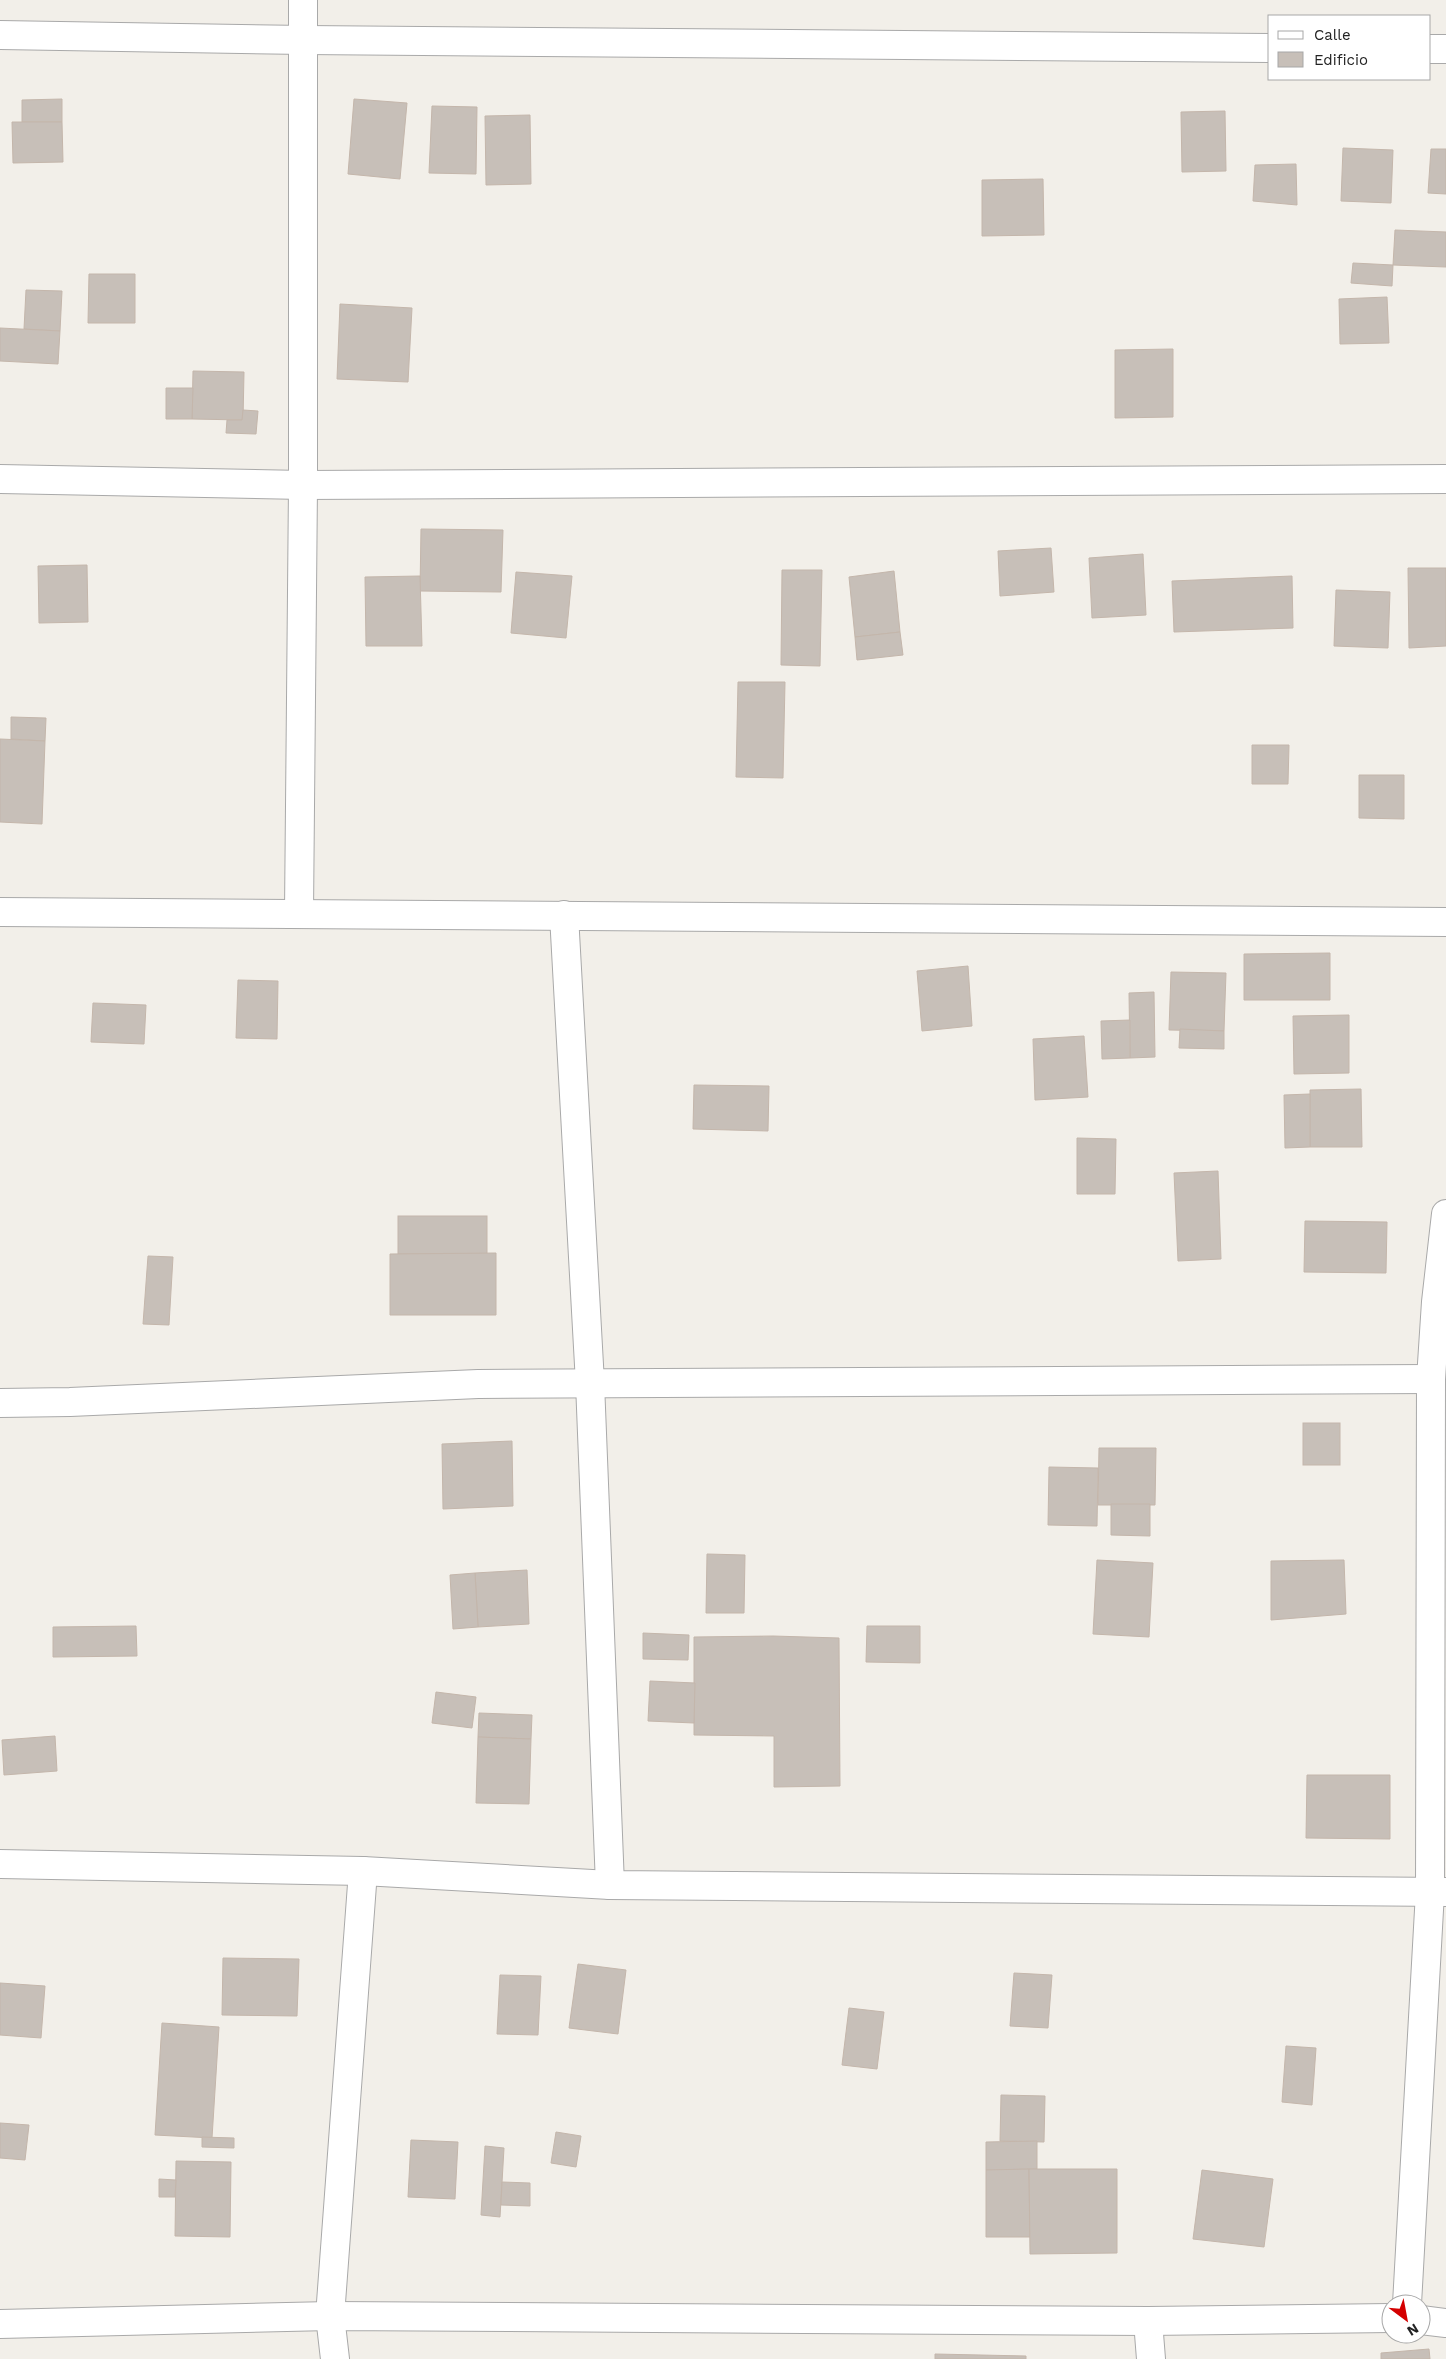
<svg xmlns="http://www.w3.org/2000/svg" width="1446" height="2359" font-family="'Work Sans',sans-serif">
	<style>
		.building { fill: #c7bfb8; stroke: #c4b6ab }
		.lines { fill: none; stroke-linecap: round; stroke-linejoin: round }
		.street-casing { stroke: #a9a9a9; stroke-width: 30 }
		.street { stroke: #fff; stroke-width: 28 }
	</style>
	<rect width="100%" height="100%" fill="#f2efe9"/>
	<g class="building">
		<polygon points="62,99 62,122 22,122 22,100"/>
		<polygon points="354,99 407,103 400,179 348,174"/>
		<polygon points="432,106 477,107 476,174 429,173"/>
		<polygon points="1225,111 1226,171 1182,172 1181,112"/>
		<polygon points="530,115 531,184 486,185 485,116"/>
		<polygon points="12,122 62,122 63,162 13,163"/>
		<polygon points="1343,148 1393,150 1391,203 1341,201"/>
		<polygon points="1431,149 1446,149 1446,194 1428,193"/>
		<polygon points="1296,164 1297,205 1253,201 1255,165"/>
		<polygon points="1043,179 1044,235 982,236 982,180"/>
		<polygon points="1395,230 1446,232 1446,267 1393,265"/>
		<polygon points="1353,263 1393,265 1392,286 1351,283"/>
		<polygon points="89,274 135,274 135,323 88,323"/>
		<polygon points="26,290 62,291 60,331 24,329"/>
		<polygon points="1387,297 1389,343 1340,344 1339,299"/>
		<polygon points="340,304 412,308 408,382 337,379"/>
		<polygon points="0,328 60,331 58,364 0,361"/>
		<polygon points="1173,349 1173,417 1115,418 1115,350"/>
		<polygon points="193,371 244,372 243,420 192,419"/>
		<polygon points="166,388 193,388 192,419 166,419"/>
		<polygon points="243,410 258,411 256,434 226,433 227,420 242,420"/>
		<polygon points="421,529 503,530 501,592 420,591"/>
		<polygon points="1051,548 1054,592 1000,596 998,551"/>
		<polygon points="1143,554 1146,615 1092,618 1089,558"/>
		<polygon points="87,565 88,622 39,623 38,566"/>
		<polygon points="1408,568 1446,568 1446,646 1409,648"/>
		<polygon points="782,570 822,570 820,666 781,665"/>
		<polygon points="894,571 900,632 855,637 849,577"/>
		<polygon points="516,572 572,576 566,638 511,633"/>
		<polygon points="420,576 422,646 366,646 365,577"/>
		<polygon points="1292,576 1293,628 1174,632 1172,581"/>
		<polygon points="1336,590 1390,592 1388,648 1334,646"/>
		<polygon points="900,632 903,655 857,660 855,637"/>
		<polygon points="738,682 785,682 783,778 736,777"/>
		<polygon points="11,717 46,718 45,741 11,739"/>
		<polygon points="0,739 45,741 42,824 0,822"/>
		<polygon points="1252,745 1289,745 1288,784 1252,784"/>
		<polygon points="1359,775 1404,775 1404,819 1359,818"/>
		<polygon points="1330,953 1330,1000 1244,1000 1244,954"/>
		<polygon points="968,966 972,1026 922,1031 917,971"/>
		<polygon points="1171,972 1226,973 1224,1031 1169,1030"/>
		<polygon points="238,980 278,981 277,1039 236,1038"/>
		<polygon points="1154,992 1155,1057 1130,1058 1129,993"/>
		<polygon points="93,1003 146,1005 144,1044 91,1042"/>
		<polygon points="1349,1015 1349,1073 1294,1074 1293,1016"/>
		<polygon points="1130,1020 1130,1058 1102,1059 1101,1021"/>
		<polygon points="1180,1029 1224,1031 1224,1049 1179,1048"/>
		<polygon points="1084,1036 1088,1097 1035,1100 1033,1039"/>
		<polygon points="694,1085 769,1086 768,1131 693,1129"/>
		<polygon points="1361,1089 1362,1147 1310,1147 1310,1090"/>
		<polygon points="1310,1094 1310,1147 1285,1148 1284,1095"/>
		<polygon points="1077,1138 1116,1139 1115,1194 1077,1194"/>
		<polygon points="1218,1171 1221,1259 1178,1261 1174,1173"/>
		<rect x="398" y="1216" width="89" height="38"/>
		<polygon points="1305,1221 1387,1222 1386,1273 1304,1272"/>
		<polygon points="496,1253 496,1315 390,1315 390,1254"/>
		<polygon points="148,1256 173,1257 169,1325 143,1324"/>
		<rect x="1303" y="1423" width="37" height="42"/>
		<polygon points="512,1441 513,1506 443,1509 442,1444"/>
		<polygon points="1099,1448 1156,1448 1155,1505 1098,1505"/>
		<polygon points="1049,1467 1098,1468 1097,1526 1048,1525"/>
		<polygon points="1111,1504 1150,1504 1150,1536 1111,1535"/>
		<polygon points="707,1554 745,1555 744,1613 706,1613"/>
		<polygon points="1097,1560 1153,1563 1149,1637 1093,1634"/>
		<polygon points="1344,1560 1346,1614 1271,1620 1271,1561"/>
		<polygon points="527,1570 529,1624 478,1627 475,1573"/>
		<polygon points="475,1573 478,1627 453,1629 450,1575"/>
		<polygon points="136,1626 137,1656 53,1657 53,1627"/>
		<polygon points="867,1626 920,1626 920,1663 866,1662"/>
		<polygon points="643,1633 689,1635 688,1660 643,1659"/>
		<polygon points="773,1636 839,1638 840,1786 774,1787 774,1736 694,1735 694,1637"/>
		<polygon points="650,1681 695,1683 694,1723 648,1721"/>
		<polygon points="436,1692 476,1697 472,1728 432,1723"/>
		<polygon points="479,1713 532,1715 531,1739 478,1737"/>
		<polygon points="55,1736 57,1771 4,1775 2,1740"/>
		<polygon points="478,1737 531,1739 529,1804 476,1803"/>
		<polygon points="1307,1775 1390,1775 1390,1839 1306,1838"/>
		<polygon points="223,1958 299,1959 297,2016 222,2015"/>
		<polygon points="578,1964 626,1970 618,2034 569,2028"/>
		<polygon points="1014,1973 1052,1975 1048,2028 1010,2026"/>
		<polygon points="500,1975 541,1976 538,2035 497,2034"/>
		<polygon points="0,1983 45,1986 41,2038 0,2035"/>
		<polygon points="849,2008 884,2012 877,2069 842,2065"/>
		<polygon points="162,2023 219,2027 212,2138 155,2135"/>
		<polygon points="1286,2046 1316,2048 1312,2105 1282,2102"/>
		<polygon points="1001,2095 1045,2096 1044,2142 1000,2141"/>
		<polygon points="0,2123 29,2125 25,2160 0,2158"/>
		<polygon points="556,2132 581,2136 576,2167 551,2163"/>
		<polygon points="202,2137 234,2138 234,2148 202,2147"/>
		<polygon points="411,2140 458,2142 455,2199 408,2197"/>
		<polygon points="1037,2141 1037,2169 986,2170 986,2142"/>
		<polygon points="485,2146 504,2148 500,2217 481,2215"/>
		<polygon points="176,2161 231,2162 230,2237 175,2236"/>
		<polygon points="1029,2169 1030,2237 986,2237 986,2170"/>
		<polygon points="1029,2169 1117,2169 1117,2253 1030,2254"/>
		<polygon points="1202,2170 1273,2179 1264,2247 1193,2239"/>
		<polygon points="159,2179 176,2180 175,2197 159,2197"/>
		<polygon points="502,2182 530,2183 530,2206 501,2205"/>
		<polygon points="1429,2349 1430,2359 1381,2359 1381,2353"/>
		<polygon points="935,2354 1026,2356 1026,2359 935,2359"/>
	</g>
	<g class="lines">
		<defs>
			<g id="street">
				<polyline points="0,35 305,40 1270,48"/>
				<polyline points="1430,49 1446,49"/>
				<polyline points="0,479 303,485 1446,479"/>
				<polyline points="0,912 1446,922"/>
				<polyline points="299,913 303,485 303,0"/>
				<polyline points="564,915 590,1383 610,1885"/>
				<polyline points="0,1403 70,1402 478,1384 1431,1379"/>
				<polyline points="0,1864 363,1871 610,1885 1446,1892"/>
				<polyline points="1407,2304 1430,1892 1431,1379 1436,1302 1446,1214"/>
				<polyline points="1421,2320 1446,2323"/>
				<polyline points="1148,2321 1151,2359"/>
				<polyline points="0,2324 330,2316 1148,2321 1391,2318"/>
				<polyline points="335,2359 330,2316 363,1871"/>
			</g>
		</defs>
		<use href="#street" class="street-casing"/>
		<use href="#street" class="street"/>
	</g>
	<rect x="1268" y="15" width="162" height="65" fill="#ffffff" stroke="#a7a7a7"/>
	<rect x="1278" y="31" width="25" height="8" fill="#ffffff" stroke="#a7a7a7"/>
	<text x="1314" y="40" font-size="15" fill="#222222">Calle</text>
	<rect x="1278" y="52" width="25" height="15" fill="#c7bfb8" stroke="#a7a7a7"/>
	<text x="1314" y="65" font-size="15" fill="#222222">Edificio</text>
	<g transform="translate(1406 2319) rotate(148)"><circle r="24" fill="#ffffff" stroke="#a7a7a7"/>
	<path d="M0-4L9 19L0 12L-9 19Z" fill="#d40000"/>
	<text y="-8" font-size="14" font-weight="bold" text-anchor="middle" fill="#222222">N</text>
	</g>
</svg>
